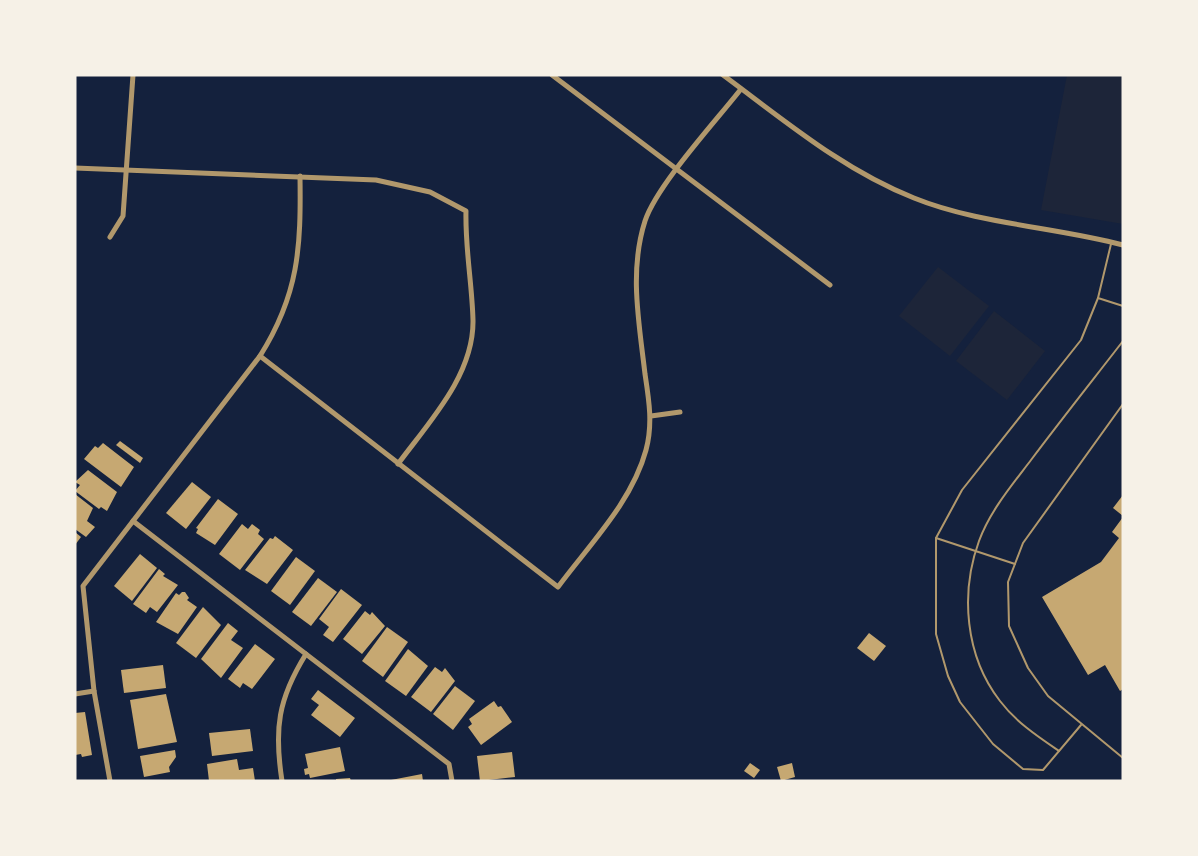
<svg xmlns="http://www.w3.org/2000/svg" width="1198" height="856" font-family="'Titillium Web',sans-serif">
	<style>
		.green { fill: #1d2539 }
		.building { fill: #c6a872 }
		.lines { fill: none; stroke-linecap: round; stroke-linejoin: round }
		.service { stroke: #b1986c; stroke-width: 2 }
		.minor { stroke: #b1986c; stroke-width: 5 }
	</style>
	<rect width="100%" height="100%" fill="#14213d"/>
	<g class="green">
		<polygon points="1067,75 1123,75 1123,224 1041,210"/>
		<polygon points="938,267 989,306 950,356 899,316"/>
		<polygon points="994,311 1045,351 1007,400 956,361"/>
	</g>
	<g class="building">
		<polygon points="120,441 143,458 140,463 116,445"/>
		<polygon points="103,443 134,467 121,487 84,459 95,446 98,448"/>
		<polygon points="88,470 117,492 107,511 101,507 99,509 75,491 80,485 75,482"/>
		<polygon points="192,482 211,497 186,529 166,513"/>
		<polygon points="75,494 93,508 87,521 95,527 86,537 75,529"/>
		<polygon points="1123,495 1123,516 1113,508"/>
		<polygon points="218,499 238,514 215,545 196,533 198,529 196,528"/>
		<polygon points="1123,517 1123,689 1120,691 1105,665 1088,675 1042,597 1101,562 1119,538 1112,532"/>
		<polygon points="242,524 248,529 252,524 260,530 258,534 264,539 240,570 219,554"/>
		<polygon points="75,532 81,537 75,545"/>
		<polygon points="275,536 293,550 267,584 245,570 270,538 273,539"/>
		<polygon points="140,554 157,568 132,601 114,586"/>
		<polygon points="296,557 315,571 290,605 271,591"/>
		<polygon points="159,569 165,574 163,576 178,585 157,612 150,607 146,613 133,604"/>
		<polygon points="318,578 337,592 311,626 292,612"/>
		<polygon points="341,589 362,605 333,642 323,635 329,627 319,619"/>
		<polygon points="182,592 185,592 189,598 187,600 197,607 178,634 156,622 176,593 179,595"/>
		<polygon points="203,607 221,625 196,658 176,643"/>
		<polygon points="365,611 370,615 372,612 385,626 362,654 343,639"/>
		<polygon points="228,623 238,631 231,640 243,648 221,678 201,659"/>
		<polygon points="387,627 408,642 383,677 362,661"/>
		<polygon points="869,633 886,646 874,661 857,648"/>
		<polygon points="255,644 275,659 252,689 243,683 240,688 228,679"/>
		<polygon points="408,649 428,666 406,696 385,681"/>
		<polygon points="163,665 166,688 124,693 121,670"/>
		<polygon points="435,667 442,672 445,668 455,681 431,712 411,697"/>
		<polygon points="455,686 475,701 453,730 433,714"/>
		<polygon points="318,690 355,718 340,737 311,715 319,705 311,699"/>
		<polygon points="166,694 177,742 138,749 130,700"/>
		<polygon points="494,701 498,707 501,706 512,722 481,745 468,727 472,724 469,719"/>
		<polygon points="85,712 92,755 82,757 81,754 75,755 75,713"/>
		<polygon points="250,729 253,751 212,756 209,733"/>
		<polygon points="340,747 345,771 310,778 309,774 305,775 304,769 308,768 305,754"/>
		<polygon points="175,750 176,757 169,767 170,772 144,777 140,756"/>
		<polygon points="512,752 515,777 480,781 477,756"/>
		<polygon points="237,759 239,770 253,768 255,781 209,781 207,764"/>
		<polygon points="750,763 760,770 754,778 744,771"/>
		<polygon points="792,763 795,777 781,781 777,767"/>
		<polygon points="422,774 423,781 391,781 391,780"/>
		<polygon points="350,778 351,781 336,781 336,779"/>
	</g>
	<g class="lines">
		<g class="service">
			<polyline points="1111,244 1098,298 1123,306"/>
			<polyline points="1123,404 1023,543 1008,582 1009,626 1028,668 1048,696 1123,758"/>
			<polyline points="936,538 1015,564"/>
			<polyline points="1081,725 1043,770 1023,769 993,744 960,702 948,676 936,634 936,538 962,490 1081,340 1098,298"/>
			<path d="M1059,751c-22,-15 -43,-29 -59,-50 -35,-45 -40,-108 -21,-160 11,-30 33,-56 52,-81 30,-40 61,-79 92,-119"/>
		</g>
		<g class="minor">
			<polyline points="552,75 830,285"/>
			<path d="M723,75c61,45 120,95 191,123 64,26 142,29 209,47"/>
			<path d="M75,168l301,12 54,12 36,19c-1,37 6,72 7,109 1,55 -44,102 -75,144"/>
			<polyline points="110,237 123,216 133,75"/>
			<path d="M260,356l298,231c31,-42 74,-85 88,-137 7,-26 3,-50 -1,-76 -6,-52 -16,-103 0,-153 12,-36 71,-100 96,-132"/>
			<polyline points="651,416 680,412"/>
			<polyline points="133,521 449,764 452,781"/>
			<polyline points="75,694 94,691"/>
			<path d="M110,781l-16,-90 -11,-105 177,-230c39,-62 41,-109 40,-180"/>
			<path d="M282,781c-8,-52 -4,-82 24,-127"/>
		</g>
	</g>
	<rect width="1198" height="856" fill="none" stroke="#f6f1e7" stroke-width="153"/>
</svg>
